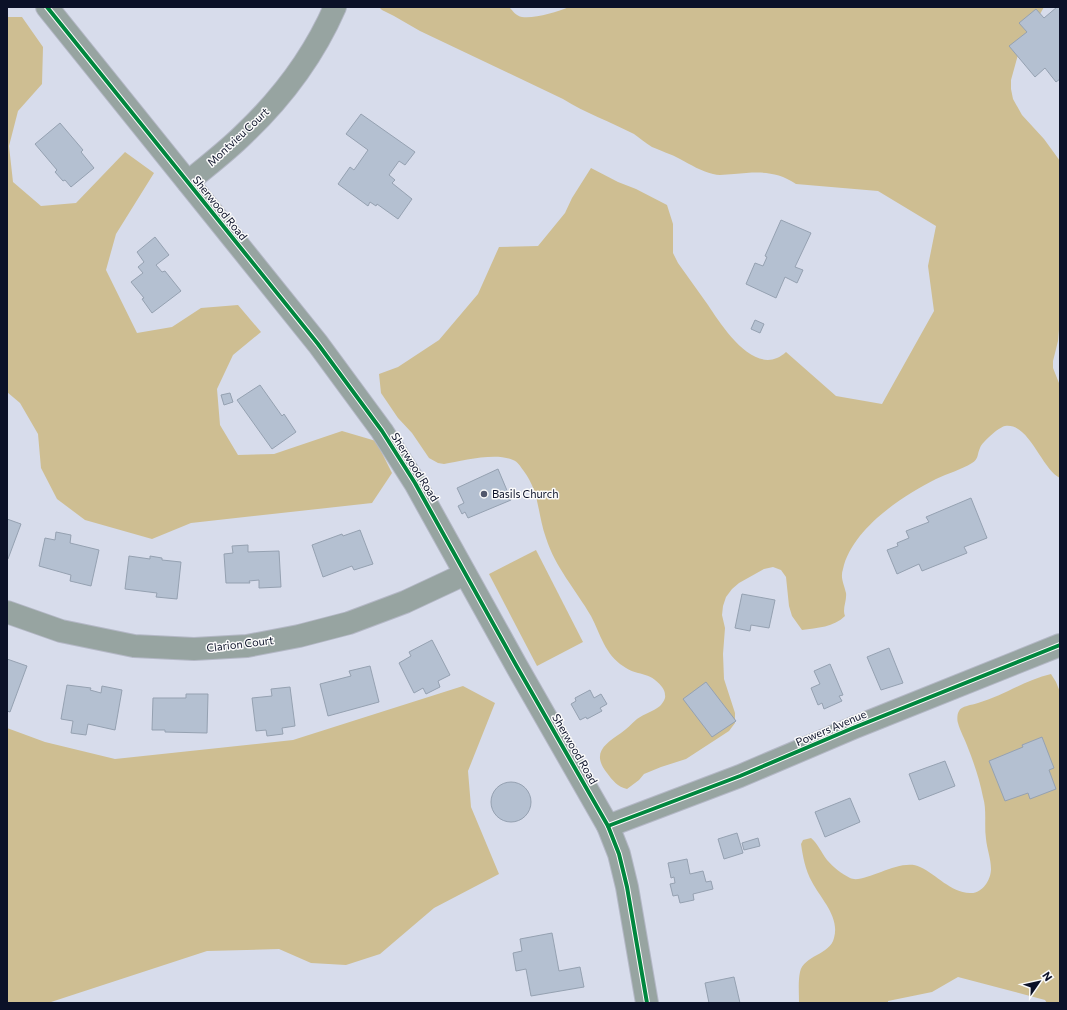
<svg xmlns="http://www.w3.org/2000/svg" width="1067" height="1010" font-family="Commissioner,sans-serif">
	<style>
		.green { fill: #cebe92 }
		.building { fill: #b4c0d1; stroke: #95a1b1 }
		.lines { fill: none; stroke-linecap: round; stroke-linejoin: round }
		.minor-casing { stroke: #b4b8c6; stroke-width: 24 }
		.minor { stroke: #97a4a1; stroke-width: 22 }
		.cycleway-casing { stroke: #fbfbfb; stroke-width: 6 }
		.cycleway { stroke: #00873e; stroke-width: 4 }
		.poi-dot { fill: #52586c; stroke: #fbfbfb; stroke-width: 1.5 }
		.labels { text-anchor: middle; stroke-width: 3; stroke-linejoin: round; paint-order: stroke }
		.street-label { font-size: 11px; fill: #0b1128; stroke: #fbfbfb }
		.poi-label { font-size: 11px; fill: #0b1128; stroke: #fbfbfb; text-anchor: start }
	</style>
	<rect width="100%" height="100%" fill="#d7dceb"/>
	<g class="green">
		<path d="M379,7h130c4,4 7,9 13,10 12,2 35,-5 47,-10h475l-25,44 -8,29v9l2,10 9,16 22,24 16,22v157l-2,23 -5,20v7l6,15 1,28v67c-18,-8 -31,-56 -55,-52 -6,1 -23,16 -25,22 -3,6 -1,11 -8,15 -11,7 -24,10 -36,16 -34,17 -84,50 -93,90 -3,9 1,15 3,24 1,8 -4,16 -1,23 -11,11 -28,12 -43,14l-10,-14 -3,-10 -3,-29 -5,-7 -8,-3 -9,2 -25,14 -7,6 -6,8 -3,9 -1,9 3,13 -2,26 1,25 11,34v10l-6,8 -43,28 -25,8 -17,7 -5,6 -12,9c-9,-2 -15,-9 -20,-16 -16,-20 -2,-29 14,-40 6,-4 10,-9 16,-14 7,-5 17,-8 23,-13 3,-3 6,-8 5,-11 0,-3 -1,-5 -3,-8 -13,-17 -25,-10 -39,-21 -8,-5 -15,-14 -19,-22 -5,-9 -8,-19 -13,-28 -15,-26 -36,-49 -45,-78 -9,-25 -6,-46 -23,-68 -3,-4 -5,-8 -10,-10 -18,-8 -51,1 -69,4l-6,-1 -9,-5 -17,-25 -14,-15 -17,-25 -2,-19 19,-7 41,-27 39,-46 21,-47 39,-1 27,-33 7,-15 19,-30 27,14 18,7 31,16 6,19v29l5,10c10,14 20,28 30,42 14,21 48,75 78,47l50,44 46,8 52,-93 -6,-45 8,-40 -58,-35 -82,-7c-21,-14 -38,-12 -62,-10 -7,0 -14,2 -21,0 -12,-3 -22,-9 -33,-15 -9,-5 -19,-8 -28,-12 -7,-4 -12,-9 -18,-13 -23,-12 -49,-21 -71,-35l-143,-68 -26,-15 -12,-6z"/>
		<polygon points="7,17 22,17 43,47 42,84 18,111 9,146 13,182 41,206 76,203 125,152 154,173 116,234 106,270 137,333 172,327 201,308 238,305 261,332 233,355 217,389 220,425 238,455 274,454 342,431 376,441 392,473 372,503 191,523 152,539 85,520 57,499 41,468 38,434 20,403 7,392"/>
		<polygon points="536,550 583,642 537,666 489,574"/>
		<path d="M1051,674l5,8 4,10v311h-13l-2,-3 -87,-23 -26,15 -44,9v2h-89c0,-10 -1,-22 1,-31 4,-17 30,-17 34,-34 6,-21 -13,-39 -22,-56 -7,-13 -9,-25 -11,-38l2,-4 8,-2c7,6 10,14 16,22 6,7 15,14 23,18 14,7 50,-21 70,-11 17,8 30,25 50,26 12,1 21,-13 21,-24 0,-10 -4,-20 -5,-30 -2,-14 1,-29 -3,-42 -3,-16 -9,-34 -15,-49 -3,-9 -8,-17 -10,-25 -1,-3 -1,-9 1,-12 2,-5 13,-6 19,-8 25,-7 47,-23 73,-29z"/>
		<polygon points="463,686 495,703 468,771 471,807 499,874 434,908 380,954 346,965 311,963 279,949 207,951 48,1003 7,1003 7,728 45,742 115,759 293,740"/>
	</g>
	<g class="building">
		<polygon points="1057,7 1060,7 1060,79 1056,82 1045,68 1035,77 1009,46 1027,32 1019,23 1036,9 1044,18"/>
		<polygon points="361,114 415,152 405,165 399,161 389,175 395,180 392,183 412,199 398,219 377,204 376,206 370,202 368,206 338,184 350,167 354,170 368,150 346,134"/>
		<polygon points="60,123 83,150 81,152 94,168 71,187 65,180 63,181 55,172 57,170 35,144"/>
		<polygon points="781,220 811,233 795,267 803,270 797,283 785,277 776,298 746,284 755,263 763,266 767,257 765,256"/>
		<polygon points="155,237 169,255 156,265 162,272 165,271 181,291 152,313 142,299 144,298 131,282 143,273 138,267 144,262 137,252"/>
		<polygon points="755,320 764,324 760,333 751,329"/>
		<polygon points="260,385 282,416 284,414 296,432 272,449 237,400"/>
		<polygon points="230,393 233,402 224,405 221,395"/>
		<polygon points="498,469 511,500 468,518 465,512 462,514 458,506 464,503 457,488"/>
		<polygon points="971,498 987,538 964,547 967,553 922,571 919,564 897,574 887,550 898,546 897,543 909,538 906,531 929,522 926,517"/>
		<polygon points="7,519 21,524 8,559 7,559"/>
		<polygon points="360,530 373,564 354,570 352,566 323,577 312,545 342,534 343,536"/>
		<polygon points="56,532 71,535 70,543 99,550 91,586 70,581 71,575 39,566 45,538 55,540"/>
		<polygon points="248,545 248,552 279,551 281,587 259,588 259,580 249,581 250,583 226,583 224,554 233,553 232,546"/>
		<polygon points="129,556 150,559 150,556 162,558 162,560 181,562 177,599 156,597 157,593 125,589"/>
		<polygon points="742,594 775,600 769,628 751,625 750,631 735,628"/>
		<polygon points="432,640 450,675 438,681 440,687 426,694 423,688 414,693 399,663 411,656 409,652"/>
		<polygon points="889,648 903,683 881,690 867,657"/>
		<polygon points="7,659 27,666 10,712 7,711"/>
		<polygon points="830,664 843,695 839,696 842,701 824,709 822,703 818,705 811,688 820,684 814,671"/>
		<polygon points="370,666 379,702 328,716 320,684 351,676 349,671"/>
		<polygon points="706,682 736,721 712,737 683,699"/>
		<polygon points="67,685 91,688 90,690 101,693 102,686 122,690 115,730 88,724 86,735 71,733 73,721 61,719"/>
		<polygon points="290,687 295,726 282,728 283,734 267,736 266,730 256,731 252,698 272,696 271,689"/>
		<polygon points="590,690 594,698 601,694 607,704 600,708 602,711 587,719 586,717 580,720 571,704 576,701 575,698"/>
		<polygon points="186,694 208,694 207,733 165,732 165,730 152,730 153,698 186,698"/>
		<polygon points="1042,737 1054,768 1049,770 1056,789 1030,799 1028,793 1005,801 989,761 1023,747 1022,745"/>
		<polygon points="945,761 955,786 919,800 909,774"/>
		<circle cx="511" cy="802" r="20"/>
		<polygon points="850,798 860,822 825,837 815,812"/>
		<polygon points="737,833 743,853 724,859 718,839"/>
		<polygon points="758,838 760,846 744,850 742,843"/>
		<polygon points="687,859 690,874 703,871 706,882 711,881 713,889 693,894 694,900 680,903 678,895 673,896 670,884 675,883 674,877 671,878 668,863"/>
		<polygon points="552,933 559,971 580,967 584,987 531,996 526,969 516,971 513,953 522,951 520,939"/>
		<polygon points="734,977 740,1003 709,1003 705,983"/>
	</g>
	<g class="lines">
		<defs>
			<g id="minor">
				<polyline points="47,7 318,344 382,431 415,483 516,665 608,826 619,854 627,887 647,1003"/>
				<path d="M188,182c19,-16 39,-31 56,-48 38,-36 70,-79 91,-127"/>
				<polyline points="7,612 61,631 134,646 194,649 247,646 299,636 349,623 405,602 465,574"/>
				<polyline points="608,826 740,776 853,728 1060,645"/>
			</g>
		</defs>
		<use href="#minor" class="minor-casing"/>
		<use href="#minor" class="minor"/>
		<defs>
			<g id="cycleway">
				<polyline points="47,7 318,344 382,431 415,483 516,665 608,826 619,854 627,887 647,1003"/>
				<polyline points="608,826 740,776 853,728 1060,645"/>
			</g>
		</defs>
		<use href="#cycleway" class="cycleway-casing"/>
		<use href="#cycleway" class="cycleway"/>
	</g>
	<circle class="poi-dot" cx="484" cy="494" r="4"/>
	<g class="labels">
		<g class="street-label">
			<text transform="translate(238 137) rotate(-43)" y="4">Montvieu Court</text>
			<text transform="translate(220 208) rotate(51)" y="4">Sherwood Road</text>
			<text transform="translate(415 467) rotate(58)" y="4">Sherwood Road</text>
			<text transform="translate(240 644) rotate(-7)" y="4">Clarion Court</text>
			<text transform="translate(831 728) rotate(-23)" y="4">Powers Avenue</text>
			<text transform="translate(575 749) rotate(60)" y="4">Sherwood Road</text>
		</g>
		<g class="poi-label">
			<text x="492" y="498">Basils Church</text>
		</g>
	</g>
	<rect width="1067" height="1010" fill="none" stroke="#0b1128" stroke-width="16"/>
	<g transform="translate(1039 982) rotate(56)" stroke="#fbfbfb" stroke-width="3" paint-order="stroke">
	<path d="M0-3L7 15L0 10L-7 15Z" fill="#0b1128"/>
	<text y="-6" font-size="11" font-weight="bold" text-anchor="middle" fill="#0b1128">N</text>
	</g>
</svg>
